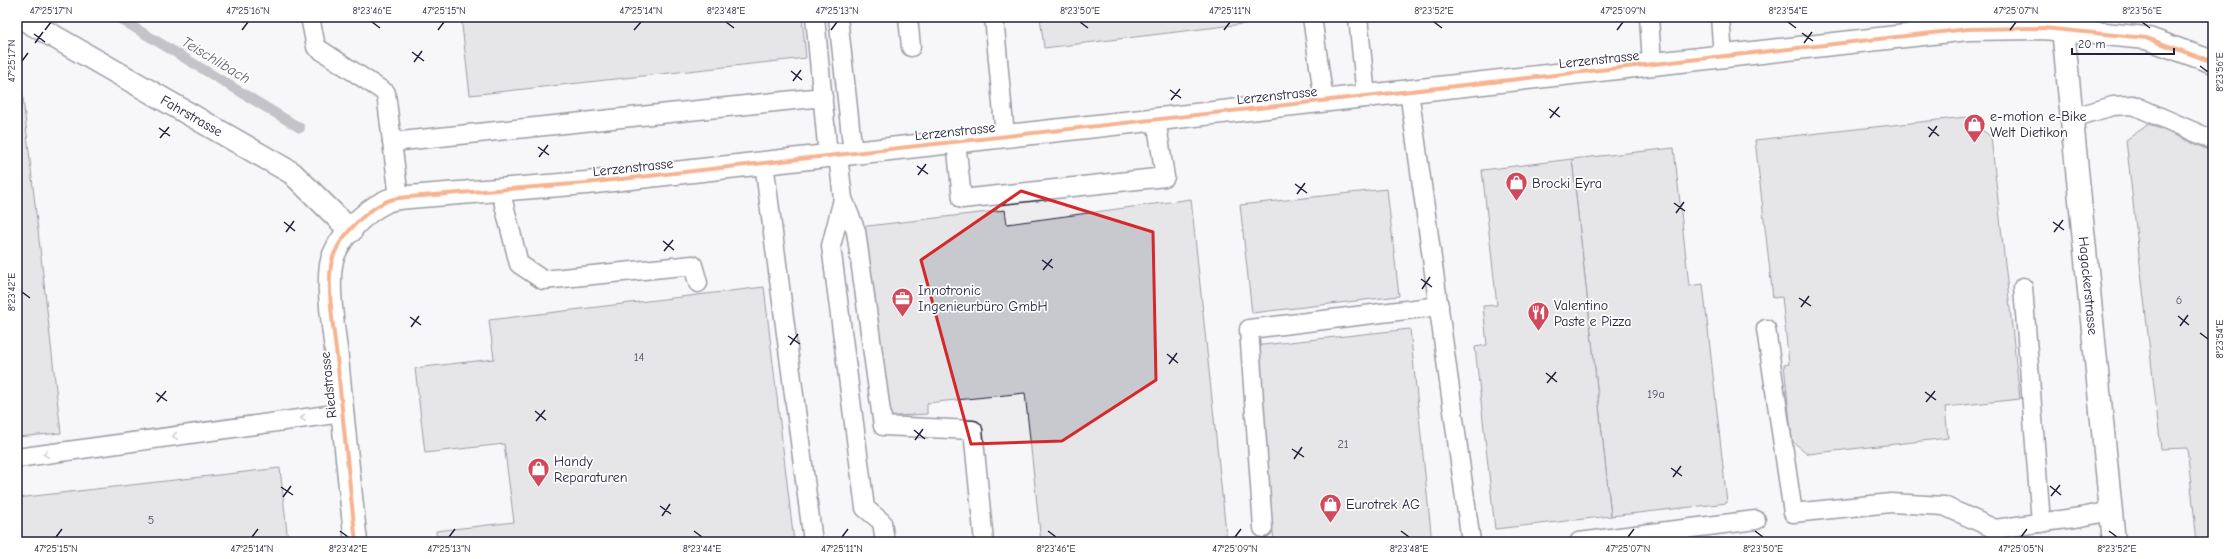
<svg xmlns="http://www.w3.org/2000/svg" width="2230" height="559" font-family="'Comic Neue',sans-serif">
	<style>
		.built { fill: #eeeef1 }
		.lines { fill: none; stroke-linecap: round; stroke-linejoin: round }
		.stream { stroke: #7a7a88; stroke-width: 10 }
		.building { fill: #c8c8cf; stroke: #22223b }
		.lane-casing { stroke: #22223b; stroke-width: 21 }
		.street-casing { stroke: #22223b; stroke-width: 25 }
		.lane { stroke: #fff; stroke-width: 18 }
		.street { stroke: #fff; stroke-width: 22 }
		.cycleway-casing { stroke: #fff; stroke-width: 6 }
		.cycleway { stroke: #e8590c; stroke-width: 4 }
		.oneway { stroke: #9c9ca7 }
		.marked { fill: none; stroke: #d62828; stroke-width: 3; stroke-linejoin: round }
		.ticks { fill: none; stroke: #22223b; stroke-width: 1.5 }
		.labels { text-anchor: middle; stroke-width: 3.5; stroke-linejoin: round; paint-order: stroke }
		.number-label { font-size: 12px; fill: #4c4c60 }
		.street-label { font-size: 14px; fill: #22223b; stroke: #fff }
		.poi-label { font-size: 14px; fill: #22223b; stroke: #fff; text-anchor: start }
		.water-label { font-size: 15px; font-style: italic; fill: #5c5c6f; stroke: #fff }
		.neatline { fill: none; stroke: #22223b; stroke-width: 1.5 }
		.ticks-label { font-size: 10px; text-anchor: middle; fill: #22223b }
	</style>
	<rect width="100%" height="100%" fill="#fff"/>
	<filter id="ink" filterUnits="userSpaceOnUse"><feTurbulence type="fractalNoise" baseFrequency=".025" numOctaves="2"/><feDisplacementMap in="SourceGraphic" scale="8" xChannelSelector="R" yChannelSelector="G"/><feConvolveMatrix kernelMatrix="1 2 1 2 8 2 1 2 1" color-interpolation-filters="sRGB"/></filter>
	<g filter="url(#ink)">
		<rect class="built" x="17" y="17" width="2196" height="525"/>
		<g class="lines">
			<polyline class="stream" points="117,17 300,128"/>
		</g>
		<g class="building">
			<polygon points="461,17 802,17 806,58 470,95"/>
			<polygon points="1040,17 1284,17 1284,19 1044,48"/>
			<polygon points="17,81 21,81 61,433 17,437"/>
			<polygon points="1966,117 1991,137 2020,399 1945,407 1948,438 1808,454 1792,441 1784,365 1789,364 1782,297 1773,298 1755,140"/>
			<polygon points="2149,124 2213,152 2213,542 2197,542 2187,448 2161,449 2126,140"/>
			<polygon points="1674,148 1689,286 1703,284 1727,503 1611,516 1572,159"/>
			<polygon points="1572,159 1611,516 1495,529 1475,347 1487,345 1483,306 1497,305 1482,170"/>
			<polygon points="1387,189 1399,296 1252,313 1240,205"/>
			<polygon points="1191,199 1227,542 1041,542 1025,393 927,403 927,414 883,417 859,227 1005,210 1007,224"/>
			<polygon points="764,287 794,542 437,542 436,531 514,522 504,444 425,453 415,368 494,359 489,320"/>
			<polygon points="1410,329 1432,542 1274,542 1253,346"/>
			<polygon points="280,468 288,542 17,542 17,498"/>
		</g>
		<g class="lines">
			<defs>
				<g id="lane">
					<polyline points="310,17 316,47 386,93 399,198"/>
					<polyline points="815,17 828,156"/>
					<polyline points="838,17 853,154"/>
					<polyline points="908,17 911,47"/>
					<polyline points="994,17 1005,136"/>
					<polyline points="1312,17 1324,101"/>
					<polyline points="1358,17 1366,96"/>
					<polyline points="1649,17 1652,64"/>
					<polyline points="1720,17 1723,56"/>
					<polyline points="1409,91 1471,542"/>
					<polyline points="2071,118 2113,106 2133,105 2213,140"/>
					<polyline points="956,141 962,199 1165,177 1156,119"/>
					<polyline points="392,142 823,97"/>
					<polyline points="838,155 843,199 856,231 883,426 973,430 984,542"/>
					<polyline points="764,163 813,542"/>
					<polyline points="500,189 519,264 543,280 693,265 698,283"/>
					<polyline points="843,199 831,246 865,508 882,522 885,542"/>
					<polyline points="2023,287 2041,523"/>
					<polyline points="1766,329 1793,513 1891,503 1944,506 1995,529 2081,517 2111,511"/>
					<polyline points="17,458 342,413"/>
					<polyline points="1263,528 1249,329 1439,306"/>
					<polyline points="1579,542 1756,520"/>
				</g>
				<g id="street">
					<path id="s1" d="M20,17l272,156 59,58"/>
					<path id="s2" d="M2063,29l51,513"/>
					<path d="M356,542c-7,-61 -13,-123 -19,-184 -3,-27 -10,-67 -6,-93 4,-25 33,-53 54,-63 7,-4 16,-4 24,-5l177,-14 178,-20 1204,-134 75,-1 103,10 67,24"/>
				</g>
			</defs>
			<use href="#lane" class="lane-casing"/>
			<use href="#street" class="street-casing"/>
			<use href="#lane" class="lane"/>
			<use href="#street" class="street"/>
			<defs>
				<path id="cycleway" d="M356,542c-7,-61 -13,-123 -19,-184 -3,-27 -10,-67 -6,-93 4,-25 33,-53 54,-63 7,-4 16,-4 24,-5l177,-14 178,-20 1204,-134 75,-1 103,10 67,24"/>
			</defs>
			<use href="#cycleway" class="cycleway-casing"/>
			<use href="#cycleway" class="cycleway"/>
		</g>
		<defs><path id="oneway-chevron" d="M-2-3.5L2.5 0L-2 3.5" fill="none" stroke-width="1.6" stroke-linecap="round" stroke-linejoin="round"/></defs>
		<g class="oneway">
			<use href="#oneway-chevron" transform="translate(303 418) rotate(172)"/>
			<use href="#oneway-chevron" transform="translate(175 436) rotate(172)"/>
			<use href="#oneway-chevron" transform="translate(46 454) rotate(172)"/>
		</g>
	</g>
	<path d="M0 0H2230V559H0ZM1021,191l132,41 3,148 -94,61 -91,3 -50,-184z" fill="#fff" fill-opacity=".55" fill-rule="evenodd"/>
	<path class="marked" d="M1021,191l132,41 3,148 -94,61 -91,3 -50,-184z"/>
	<path class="ticks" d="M372,22l8,6M726,22l8,6M1080,22l8,6M1434,22l8,6M1788,22l8,6M2142,22l8,6M45,30l6,-8M242,30l6,-8M438,30l6,-8M634,30l7,-8M831,30l6,-8M1224,30l6,-8M1617,30l6,-8M2010,30l6,-8M1802,33l11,8M34,34l11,8M35,43l8,-11M1804,43l8,-11M412,52l12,9M22,61l6,-8M414,62l8,-11M2200,66l8,6M791,71l11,9M793,81l8,-11M1170,90l11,8M1171,100l9,-11M1549,109l11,8M1550,118l9,-11M1928,127l11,9M159,128l11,8M1929,137l8,-11M160,138l9,-11M538,147l11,8M539,157l9,-12M917,166l11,8M918,175l8,-11M1295,184l12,9M1297,194l8,-11M1674,203l11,8M1676,213l8,-11M284,222l11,9M2053,222l11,8M286,232l8,-11M2054,232l9,-12M663,241l11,9M664,251l9,-11M1042,260l11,8M1043,270l9,-11M1421,279l11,8M1422,289l8,-12M22,292l8,6M1799,298l12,8M1801,307l8,-11M2178,316l11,9M410,317l11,8M2180,326l8,-11M411,327l8,-11M2200,333l8,6M788,336l12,8M790,345l8,-11M1167,354l11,9M1169,364l8,-11M1546,373l11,9M1547,383l9,-11M1925,392l11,8M156,393l11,8M157,402l9,-11M1926,402l9,-11M535,411l11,9M536,421l9,-11M914,430l11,9M915,440l8,-11M1292,449l12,8M1294,459l8,-12M1671,468l11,8M1673,477l8,-11M2050,486l11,9M281,487l12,8M2051,496l9,-11M283,497l8,-11M660,506l11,8M662,516l8,-12M340,531l8,6M694,531l8,6M1048,531l8,6M1401,531l8,6M1755,531l8,6M2109,531l8,6M56,537l6,-8M252,537l6,-8M449,537l6,-8M842,537l6,-8M1235,537l6,-8M1628,537l6,-8M2021,537l6,-8"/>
	<defs>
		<symbol id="shop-pin" viewBox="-11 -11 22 30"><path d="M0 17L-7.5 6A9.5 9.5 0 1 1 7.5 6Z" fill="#d1495b" stroke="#fff"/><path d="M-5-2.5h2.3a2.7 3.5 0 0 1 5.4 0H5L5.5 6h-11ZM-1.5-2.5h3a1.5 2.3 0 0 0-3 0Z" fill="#fff"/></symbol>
		<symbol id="office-pin" viewBox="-11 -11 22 30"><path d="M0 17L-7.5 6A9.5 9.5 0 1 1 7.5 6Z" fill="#d1495b" stroke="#fff"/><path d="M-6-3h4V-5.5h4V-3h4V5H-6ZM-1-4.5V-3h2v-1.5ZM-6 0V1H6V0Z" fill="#fff"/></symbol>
		<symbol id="restaurant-pin" viewBox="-11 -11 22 30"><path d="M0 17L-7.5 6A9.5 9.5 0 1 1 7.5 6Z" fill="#d1495b" stroke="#fff"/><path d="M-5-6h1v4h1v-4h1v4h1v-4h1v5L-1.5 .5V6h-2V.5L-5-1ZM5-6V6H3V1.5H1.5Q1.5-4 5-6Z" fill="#fff"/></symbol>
	</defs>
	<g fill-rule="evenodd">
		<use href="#shop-pin" x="1962" y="112" width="25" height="34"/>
		<use href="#shop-pin" x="1504" y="170" width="25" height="34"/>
		<use href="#office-pin" x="890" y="286" width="25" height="34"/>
		<use href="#restaurant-pin" x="1526" y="300" width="25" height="34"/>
		<use href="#shop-pin" x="526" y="456" width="25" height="34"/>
		<use href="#shop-pin" x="1318" y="492" width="25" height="34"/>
	</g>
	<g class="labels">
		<g class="number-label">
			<text x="2179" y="304">6</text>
			<text x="639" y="361">14</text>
			<text x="1656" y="398">19a</text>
			<text x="1343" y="448">21</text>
			<text x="151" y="524">5</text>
		</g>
		<g class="street-label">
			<text transform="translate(1599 59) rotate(-6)" y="5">Lerzenstrasse</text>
			<text transform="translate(1277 95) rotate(-6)" y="5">Lerzenstrasse</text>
			<text dy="5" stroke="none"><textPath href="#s1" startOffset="198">Fahrstrasse</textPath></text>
			<text transform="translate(955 131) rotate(-6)" y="5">Lerzenstrasse</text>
			<text transform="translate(633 167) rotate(-6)" y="5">Lerzenstrasse</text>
			<text dy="5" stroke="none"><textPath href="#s2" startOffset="258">Hagackerstrasse</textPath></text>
			<text transform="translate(328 385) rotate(-96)" y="5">Riedstrasse</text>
		</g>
		<g class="poi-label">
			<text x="1990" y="121">e-motion e-Bike<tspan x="1990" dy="16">Welt Dietikon</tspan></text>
			<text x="1532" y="188">Brocki Eyra</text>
			<text x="918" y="295">Innotronic<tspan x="918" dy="16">Ingenieurbüro GmbH</tspan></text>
			<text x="1554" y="310">Valentino<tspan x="1554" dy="16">Paste e Pizza</tspan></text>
			<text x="554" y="466">Handy<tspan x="554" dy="16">Reparaturen</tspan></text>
			<text x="1346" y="509">Eurotrek AG</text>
		</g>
		<g class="water-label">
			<text transform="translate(216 60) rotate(31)" y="5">Teischlibach</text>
		</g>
	</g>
	<rect width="2230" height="559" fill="none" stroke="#fff" stroke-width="44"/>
	<path d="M2072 48v6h102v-6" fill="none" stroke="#22223b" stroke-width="2"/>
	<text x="2078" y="48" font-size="12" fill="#22223b" stroke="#ffffff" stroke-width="3" paint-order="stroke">20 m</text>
	<rect x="22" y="22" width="2186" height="515" class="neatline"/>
	<g class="ticks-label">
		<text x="51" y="14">47°25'17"N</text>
		<text x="248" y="14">47°25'16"N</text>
		<text x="372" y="14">8°23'46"E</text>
		<text x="444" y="14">47°25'15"N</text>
		<text x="641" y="14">47°25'14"N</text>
		<text x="726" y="14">8°23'48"E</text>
		<text x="837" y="14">47°25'13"N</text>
		<text x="1080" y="14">8°23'50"E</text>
		<text x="1230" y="14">47°25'11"N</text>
		<text x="1434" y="14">8°23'52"E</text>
		<text x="1623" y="14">47°25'09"N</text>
		<text x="1788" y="14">8°23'54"E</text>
		<text x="2016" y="14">47°25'07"N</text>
		<text x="2142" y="14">8°23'56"E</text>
		<text transform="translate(11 61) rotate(-90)" y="4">47°25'17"N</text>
		<text transform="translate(2219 72) rotate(-90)" y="4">8°23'56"E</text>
		<text transform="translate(11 292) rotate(-90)" y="4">8°23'42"E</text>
		<text transform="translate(2219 339) rotate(-90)" y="4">8°23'54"E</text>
		<text x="56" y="552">47°25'15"N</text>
		<text x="252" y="552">47°25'14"N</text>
		<text x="348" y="552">8°23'42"E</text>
		<text x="449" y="552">47°25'13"N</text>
		<text x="702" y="552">8°23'44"E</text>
		<text x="842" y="552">47°25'11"N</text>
		<text x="1056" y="552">8°23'46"E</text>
		<text x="1235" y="552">47°25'09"N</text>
		<text x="1409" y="552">8°23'48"E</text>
		<text x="1628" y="552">47°25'07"N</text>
		<text x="1763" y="552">8°23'50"E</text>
		<text x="2021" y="552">47°25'05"N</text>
		<text x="2117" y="552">8°23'52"E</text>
	</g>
</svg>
